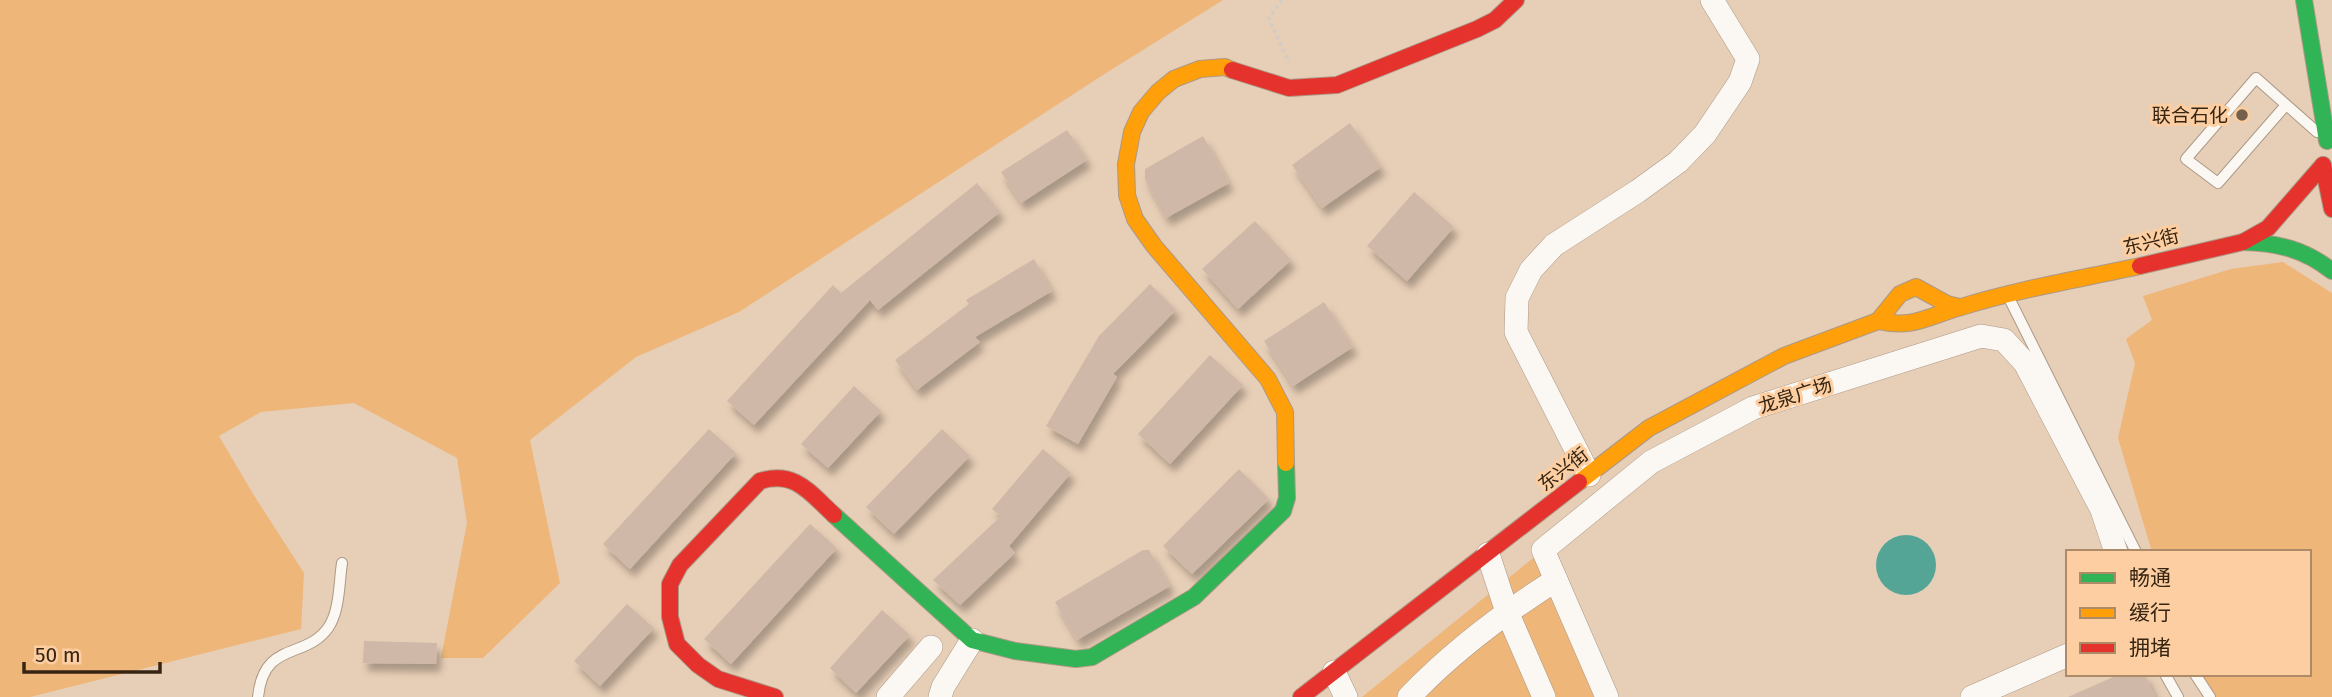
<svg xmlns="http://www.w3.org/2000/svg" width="2332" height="697" font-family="'Fira Sans','Noto Sans SC',sans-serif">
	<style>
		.green { fill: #eeb678 }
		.water { fill: #55a596 }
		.building { fill: #cfb8a8; filter: url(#shadow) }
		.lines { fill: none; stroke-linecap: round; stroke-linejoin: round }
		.lane-casing { stroke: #ac9986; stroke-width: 12 }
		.street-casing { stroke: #ac9986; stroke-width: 24 }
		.fast-casing { stroke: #ac9986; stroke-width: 18 }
		.slow-casing { stroke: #ac9986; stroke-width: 18 }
		.jam-casing { stroke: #ac9986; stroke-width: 18 }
		.path { stroke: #d4ccc4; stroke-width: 3.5; stroke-dasharray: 3.5 3.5; stroke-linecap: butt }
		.lane { stroke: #fbf8f4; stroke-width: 10 }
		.street { stroke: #fbf8f4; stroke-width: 23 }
		.fast { stroke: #30b455; stroke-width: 16 }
		.slow { stroke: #ff9f0a; stroke-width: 16 }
		.jam { stroke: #e5322d; stroke-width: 16 }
		.poi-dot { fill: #74604c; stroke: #fccea1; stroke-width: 2.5 }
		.labels { text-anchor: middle; stroke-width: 6; stroke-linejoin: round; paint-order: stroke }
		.poi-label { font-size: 19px; fill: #362513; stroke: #fccea1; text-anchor: end }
		.street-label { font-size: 19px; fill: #362513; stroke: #fccea1 }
	</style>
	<defs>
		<filter id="shadow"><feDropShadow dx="4.5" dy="8" stdDeviation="3.5" flood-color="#0004"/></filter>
	</defs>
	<rect width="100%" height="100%" fill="#e7ceb6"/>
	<g class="green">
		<polygon points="0,0 1223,0 1106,73 739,312 636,357 530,440 560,583 483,658 441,658 467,523 457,458 354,403 261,412 219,436 253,494 304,573 301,629 30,697 0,697"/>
		<polygon points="2283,262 2332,293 2332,697 2203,697 2195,674 2309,674 2309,552 2152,552 2118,438 2135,363 2126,339 2152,320 2143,296 2231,269"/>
		<polygon points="1543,550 1607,697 1362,697"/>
	</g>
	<circle class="water" cx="1906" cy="565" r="30"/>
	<g class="building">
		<polygon points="1350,123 1381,167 1322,208 1292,165"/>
		<polygon points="1067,130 1087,160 1021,203 1001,172"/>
		<polygon points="1203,136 1229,183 1166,218 1145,179 1145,169"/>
		<polygon points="977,183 1000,212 878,310 870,300 754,425 727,401 833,285 841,293"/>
		<polygon points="1414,192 1454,227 1407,281 1367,246"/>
		<polygon points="1255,221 1291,260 1238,309 1202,269"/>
		<polygon points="1034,259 1052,291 975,337 980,342 917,390 895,360 969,304 966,300"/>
		<polygon points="1150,284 1176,310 1113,374 1117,377 1078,444 1046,426 1099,336"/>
		<polygon points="1324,302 1353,347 1293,386 1264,341"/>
		<polygon points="1210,355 1243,385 1170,464 1138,434"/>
		<polygon points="854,386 881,411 828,468 801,444"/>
		<polygon points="709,429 736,453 630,569 603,544"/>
		<polygon points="942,429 970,456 894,534 866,507"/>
		<polygon points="1043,449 1071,473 1009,546 1015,553 960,605 933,580 1001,516 992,509"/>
		<polygon points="1239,469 1268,498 1267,501 1192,574 1163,546"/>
		<polygon points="810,524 837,548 731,664 704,639"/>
		<polygon points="1143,550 1149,550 1170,586 1077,640 1055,602"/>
		<polygon points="627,604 654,628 600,686 574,661"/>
		<polygon points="882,610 910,635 856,693 830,668"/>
		<polygon points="364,641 437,643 436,664 363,663"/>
		<polygon points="2120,674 2145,674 2155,697 2068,697"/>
	</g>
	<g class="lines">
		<defs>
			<g id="lane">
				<polyline points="2286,105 2218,183 2186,159 2256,78 2317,132"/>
				<polyline points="2009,298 2136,552"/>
				<polyline points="2165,674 2178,697"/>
				<polyline points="2195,674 2210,697"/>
				<path d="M258,697c6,-57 47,-37 70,-69 12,-17 11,-46 14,-65"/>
			</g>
			<g id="street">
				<polyline points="1589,475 1516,332 1517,298 1531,270 1554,245 1638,191 1678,162 1705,134 1740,82 1748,59 1712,0"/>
				<polyline points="1488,554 1507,612 1544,697"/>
				<polyline points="1334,672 1346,697"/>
				<polyline points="888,697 931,647"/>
				<polyline points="940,697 943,687 972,640"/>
				<path d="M1409,697c44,-46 93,-83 147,-117"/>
				<polyline points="1607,697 1543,550 1651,462 1753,408 1981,336 2004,340 2025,363 2102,510 2116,552"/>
				<polyline points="1972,697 2068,655"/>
			</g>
			<g id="fast">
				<polyline points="2304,0 2327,141"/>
				<path d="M2243,242c35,1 61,7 89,29"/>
				<polyline points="834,515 972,640 1015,651 1076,659 1092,657 1194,597 1283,511 1287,498 1286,463"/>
			</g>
			<g id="slow">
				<polyline points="1232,70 1225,67 1200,69 1174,79 1158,92 1141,112 1132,132 1126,164 1127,195 1135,219 1154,246 1268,379 1285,412 1286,463"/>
				<path d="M1878,321c36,8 50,-5 83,-14 58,-18 119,-28 179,-41"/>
				<polyline points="1878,321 1900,294 1916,287 1947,304 1959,307"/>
				<polyline points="1579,482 1649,428 1784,356 1878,321"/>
			</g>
			<g id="jam">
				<polyline points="1232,70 1289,88 1337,85 1477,29 1495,20 1516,0"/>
				<polyline points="2323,165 2332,209"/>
				<polyline points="2140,266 2243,242 2268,228 2323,165"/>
				<path d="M775,697l-57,-18 -20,-14 -21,-21 -7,-27v-33l10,-19 80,-84c35,-11 50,12 74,34"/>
				<polyline points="1301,697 1579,482"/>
			</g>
		</defs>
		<use href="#lane" class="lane-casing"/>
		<use href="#street" class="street-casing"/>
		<use href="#fast" class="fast-casing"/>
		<use href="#slow" class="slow-casing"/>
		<use href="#jam" class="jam-casing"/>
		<polyline class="path" points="1282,0 1269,18 1289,63"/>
		<use href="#lane" class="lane"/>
		<use href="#street" class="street"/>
		<use href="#fast" class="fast"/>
		<use href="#slow" class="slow"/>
		<use href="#jam" class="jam"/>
	</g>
	<circle class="poi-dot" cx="2242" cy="115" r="7"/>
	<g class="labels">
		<g class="poi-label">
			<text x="2228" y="122">联合石化</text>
		</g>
		<g class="street-label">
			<text transform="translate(2151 241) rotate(-13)" y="7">东兴街</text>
			<text transform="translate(1795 395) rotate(-18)" y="7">龙泉广场</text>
			<text transform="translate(1563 469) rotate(-38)" y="7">东兴街</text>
		</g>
	</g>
	<rect x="2066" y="550" width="245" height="126" fill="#fccea1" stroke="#ad8a68" stroke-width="2"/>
	<rect x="2080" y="573" width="35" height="10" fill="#30b455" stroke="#ad8a68" stroke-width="2"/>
	<text x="2129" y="585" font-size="21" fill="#362513">畅通</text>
	<rect x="2080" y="608" width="35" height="10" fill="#ff9f0a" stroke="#ad8a68" stroke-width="2"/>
	<text x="2129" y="620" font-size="21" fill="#362513">缓行</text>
	<rect x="2080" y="643" width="35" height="10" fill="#e5322d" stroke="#ad8a68" stroke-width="2"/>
	<text x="2129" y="655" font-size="21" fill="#362513">拥堵</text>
	<path d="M24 662v10h136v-10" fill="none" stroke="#362513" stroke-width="3.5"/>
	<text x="35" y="662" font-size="21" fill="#362513" stroke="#fccea1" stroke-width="5" paint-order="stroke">50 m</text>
</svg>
